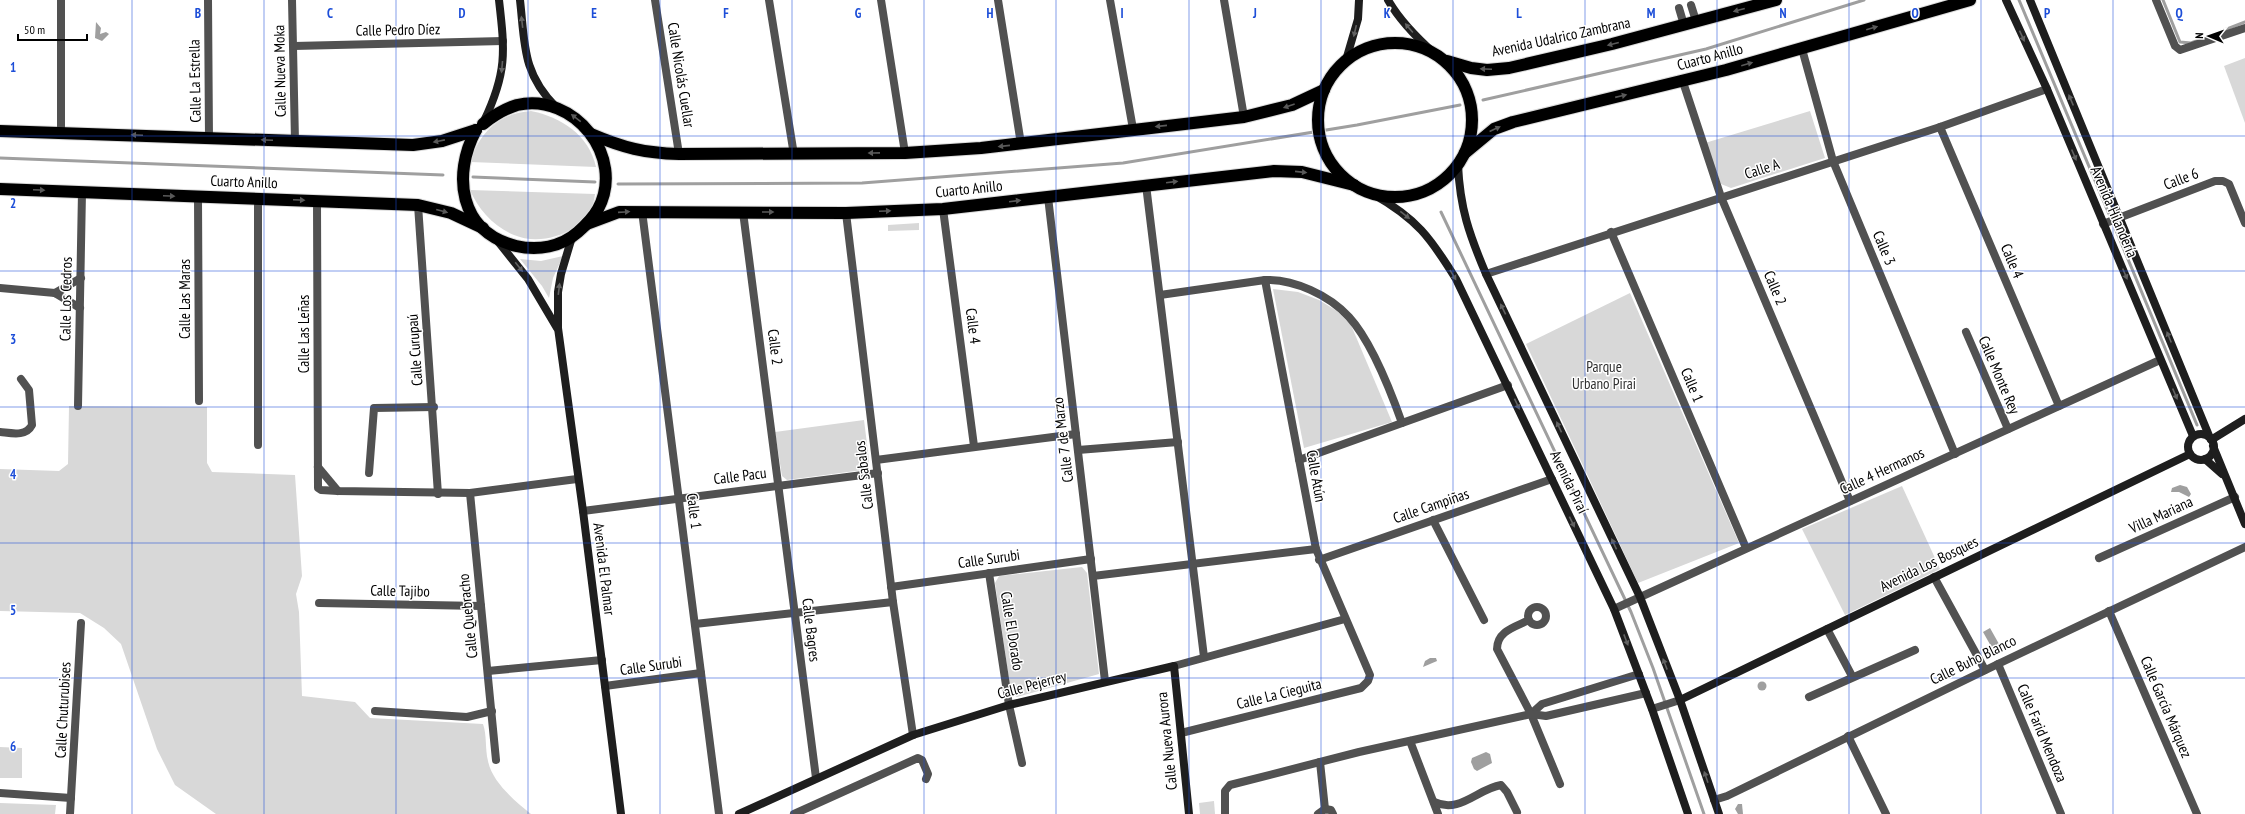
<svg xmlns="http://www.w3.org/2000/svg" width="2245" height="814" font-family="'PT Sans Narrow',sans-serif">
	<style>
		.green { fill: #d8d8d8 }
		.water { fill: #9f9f9f }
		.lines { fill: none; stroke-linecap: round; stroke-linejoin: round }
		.stream { stroke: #9f9f9f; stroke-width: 3 }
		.highway-casing { stroke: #dbdbdb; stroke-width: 14 }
		.street { stroke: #515151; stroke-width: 8 }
		.secondary { stroke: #1e1e1e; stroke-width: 8 }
		.highway { stroke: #000; stroke-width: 12 }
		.oneway { fill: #595959 }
		.oneway2 { fill: #626262 }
		.grid { fill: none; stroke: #1d4ed8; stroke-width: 1; stroke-opacity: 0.55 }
		.labels { text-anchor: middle; stroke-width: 3; stroke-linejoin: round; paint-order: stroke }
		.street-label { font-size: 15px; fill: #000; stroke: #fff }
		.park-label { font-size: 15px; fill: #2f2f2f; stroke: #fff }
		.grid-label { font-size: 13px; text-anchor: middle; font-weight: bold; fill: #1d4ed8; stroke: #fff; stroke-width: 3; stroke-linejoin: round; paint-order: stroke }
	</style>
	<rect width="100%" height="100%" fill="#fff"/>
	<g class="green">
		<polygon points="2245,58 2245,123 2224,66"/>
		<path d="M531,111c30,6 58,24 65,56l-126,-5c9,-29 29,-49 61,-51z"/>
		<polygon points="1810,111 1825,158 1731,188 1721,184 1705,143"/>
		<path d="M470,190l125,4c-3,36 -51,54 -81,41 -20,-8 -36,-26 -44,-45z"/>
		<polygon points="919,223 919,230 888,231 888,225"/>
		<polygon points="563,256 553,278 549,298 542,286 520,259 541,261"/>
		<polygon points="1273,289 1298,292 1319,300 1337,311 1351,325 1392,422 1304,448"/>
		<polygon points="1630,293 1739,543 1638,583 1526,344"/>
		<path d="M69,406l138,1v56l5,9 83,3 7,101 -6,18 3,18 3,84 53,6 15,16 113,6c4,11 2,25 5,37 4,21 27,40 43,53h-315l-41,-29 -18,-36 -36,-105 -17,-16 -24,-15 -80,-2v-142l59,2 9,-7z"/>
		<polygon points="864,420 869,460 868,465 863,470 787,480 782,476 775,432"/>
		<polygon points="1902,486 1940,569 1845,615 1802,529"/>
		<polygon points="1082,567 1087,573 1099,674 1017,697 1011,693 995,583 999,576"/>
		<polygon points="0,747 22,748 22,778 0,778"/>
		<polygon points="1214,801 1215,814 1200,814 1199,803"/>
		<polygon points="0,803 56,805 55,814 0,814"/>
	</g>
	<g class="water">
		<polygon points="96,22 101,28 100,34 106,32 109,34 102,41 95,38"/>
		<polygon points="2180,485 2187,487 2191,494 2189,497 2179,492 2171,492 2172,488"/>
		<polygon points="1990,628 1999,644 1992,648 1983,632"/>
		<polygon points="1430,658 1436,658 1437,661 1423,667 1425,661"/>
		<circle cx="1762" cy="686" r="4.5"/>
		<polygon points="1486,752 1490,754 1492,763 1477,771 1474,769 1471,762 1472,758"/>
		<polygon points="1738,804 1742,804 1743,814 1738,814 1735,809"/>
	</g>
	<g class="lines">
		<g class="stream">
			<polyline points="2019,0 2109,214"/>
			<polyline points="2163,0 2180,42 2191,43 2245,22"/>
			<polyline points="1483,100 1706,49 1864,0"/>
			<polyline points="0,158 443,175"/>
			<polyline points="473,177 595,182"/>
			<polyline points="618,184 862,183 1123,163 1357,125 1460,105"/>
			<polyline points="1441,212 1631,612 1653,668 1704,814"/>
			<polyline points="2115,228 2197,425"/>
		</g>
		<defs>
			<g id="highway">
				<circle cx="1395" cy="120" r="77"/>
				<polyline points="1447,61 1471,68 1487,70 1509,68 1612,44 1776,0"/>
				<path d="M476,130c-24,45 -17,102 40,116 22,5 45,1 62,-14 8,-7 15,-14 20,-23 28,-52 -24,-117 -81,-104 -13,4 -24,11 -34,19"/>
				<polyline points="0,131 413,145 442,141 476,130"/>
				<path d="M591,134c33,14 53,19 88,20l226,-1 76,-5 263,-31 48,-12 32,-15"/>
				<polyline points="1465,153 1494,129 1513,122 1726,70 1970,0"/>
				<polyline points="0,189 418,205 451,213 483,228"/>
				<polyline points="587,224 619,212 846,213 943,209 1274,171 1302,172 1354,185"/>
			</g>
		</defs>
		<use href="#highway" class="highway-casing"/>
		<g class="street">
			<polyline points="61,0 61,133"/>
			<polyline points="208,0 209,138"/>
			<polyline points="292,0 295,141"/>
			<polyline points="655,0 679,154"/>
			<polyline points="769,0 794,155"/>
			<polyline points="881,0 905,153"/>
			<polyline points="998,0 1021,144"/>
			<polyline points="1110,0 1133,129"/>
			<polyline points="1224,0 1244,117"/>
			<polyline points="2156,0 2175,46 2180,50 2245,28"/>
			<polyline points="1691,5 1696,21"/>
			<polyline points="1679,8 1684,25"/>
			<polyline points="294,46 503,41"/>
			<polyline points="1802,49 1833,161 1955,454"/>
			<polyline points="1683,82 1721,197 1850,501"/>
			<polyline points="1940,127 2059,406"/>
			<polyline points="1146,185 1204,657"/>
			<polyline points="198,197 199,401"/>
			<polyline points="1048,197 1105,681"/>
			<polyline points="317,201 318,488 321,490 338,491 470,493 577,479"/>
			<polyline points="418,205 438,494"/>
			<polyline points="943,209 974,446"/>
			<polyline points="642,211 719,814"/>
			<polyline points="743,212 816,778"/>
			<polyline points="846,213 893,602 913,735"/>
			<polyline points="2103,224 2215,181 2223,181 2229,184 2245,223"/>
			<polyline points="1611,232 1746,548"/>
			<polyline points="1486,274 1940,127 2047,89"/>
			<polyline points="0,288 55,293 80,308"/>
			<polyline points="55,293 81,278"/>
			<path d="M1160,295l105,-15c29,-1 64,15 84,37 22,24 42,75 53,106"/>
			<polyline points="1966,332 2008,429"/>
			<polyline points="78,406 82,192"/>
			<path d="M0,432c11,1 26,5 32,-7l-3,-35 -8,-11"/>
			<polyline points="258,445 258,199"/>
			<polyline points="1078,450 1178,442"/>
			<polyline points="876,460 1076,434"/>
			<polyline points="1299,460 1508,385"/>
			<polyline points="318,467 338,491"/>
			<polyline points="369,473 374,408 434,407"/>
			<polyline points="470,493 496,760"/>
			<polyline points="583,511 878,473"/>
			<polyline points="1433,520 1484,620"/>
			<polyline points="2099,558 2235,497"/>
			<polyline points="1319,560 1552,479"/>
			<polyline points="989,573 1009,705 1022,763"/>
			<polyline points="1093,576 1316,549"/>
			<polyline points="1934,577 1985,670"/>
			<polyline points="891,587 1091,559"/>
			<polyline points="319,603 481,606"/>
			<circle cx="1537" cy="616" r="9"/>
			<polyline points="1614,609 2160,360"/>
			<polyline points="2109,611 2197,814"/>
			<path d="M1529,620c-14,7 -32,11 -32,29l34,65 29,70"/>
			<polyline points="695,624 893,602"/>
			<polyline points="1827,629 1852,676"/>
			<polyline points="1998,664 2061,814"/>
			<polyline points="1174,666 1345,619"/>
			<polyline points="488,671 602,660"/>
			<polyline points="605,686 701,673"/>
			<polyline points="1809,697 1915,650"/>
			<polyline points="1652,709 1680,700"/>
			<polyline points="375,711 467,717 492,711"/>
			<polyline points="1531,714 1542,704 1639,674"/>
			<polyline points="1181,733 1361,688 1368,681 1370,675 1316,549 1265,280"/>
			<polyline points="1848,736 1886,814"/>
			<polyline points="1410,741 1438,814"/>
			<polyline points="1320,762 1325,809"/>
			<polyline points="0,793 71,798"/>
			<polyline points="1714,800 1727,796 1998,664 2245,547"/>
			<path d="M1434,802c26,12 43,-13 67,-17l6,7 10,20"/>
			<polyline points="70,814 81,623"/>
			<polyline points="794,814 918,758 922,760 928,774 926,779"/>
			<polyline points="1225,814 1225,791 1230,785 1359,752 1531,714 1546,716 1646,693"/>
			<polyline points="1318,814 1325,809 1331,810 1333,814"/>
		</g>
		<g class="secondary">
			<path d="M520,0c5,44 2,73 36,107"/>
			<path d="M1388,0c12,21 28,37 46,53"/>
			<polyline points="2006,0 2047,89 2193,436"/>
			<polyline points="2030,0 2210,438"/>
			<polyline points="1346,60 1358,19 1359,0"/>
			<path d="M484,121c23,-48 21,-69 15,-121"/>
			<path d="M1458,165c2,43 11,69 28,109l154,323 40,103 39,114"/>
			<path d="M1373,194c44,25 57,43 83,85l158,330 38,100 36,105"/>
			<polyline points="572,237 561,274 558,292 558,328 583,511 621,814"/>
			<polyline points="496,239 528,279 557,328"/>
			<circle cx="2201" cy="447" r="13"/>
			<polyline points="2211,440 2245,419"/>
			<polyline points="2213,446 2245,524"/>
			<polyline points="2205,459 2222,474"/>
			<polyline points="1680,700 2190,454"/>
			<polyline points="739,814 913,735 1009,705 1174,666 1189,814"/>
		</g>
		<use href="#highway" class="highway"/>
	</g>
	<defs><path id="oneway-solid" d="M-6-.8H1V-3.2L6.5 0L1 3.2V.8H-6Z"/></defs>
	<g class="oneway">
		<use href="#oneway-solid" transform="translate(1739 10) rotate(165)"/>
		<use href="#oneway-solid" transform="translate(1872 28) rotate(-16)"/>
		<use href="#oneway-solid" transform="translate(1613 44) rotate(166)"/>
		<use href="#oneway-solid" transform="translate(1747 64) rotate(-16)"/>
		<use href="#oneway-solid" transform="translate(1486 69) rotate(-178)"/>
		<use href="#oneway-solid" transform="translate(1621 96) rotate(-13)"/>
		<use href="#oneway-solid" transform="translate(1289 106) rotate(161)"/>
		<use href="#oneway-solid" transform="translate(576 118) rotate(-143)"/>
		<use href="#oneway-solid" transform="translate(1161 126) rotate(174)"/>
		<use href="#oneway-solid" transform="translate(1495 129) rotate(-25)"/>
		<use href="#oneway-solid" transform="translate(137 135) rotate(-178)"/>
		<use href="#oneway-solid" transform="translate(267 140) rotate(-178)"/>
		<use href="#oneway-solid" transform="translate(439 141) rotate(169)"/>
		<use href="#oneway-solid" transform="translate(1004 146) rotate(174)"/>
		<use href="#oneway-solid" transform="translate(874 153) rotate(179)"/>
		<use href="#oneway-solid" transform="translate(1301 172) rotate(6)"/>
		<use href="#oneway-solid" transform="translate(1172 182) rotate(-7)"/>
		<use href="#oneway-solid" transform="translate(39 190) rotate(3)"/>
		<use href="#oneway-solid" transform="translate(169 196) rotate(2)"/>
		<use href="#oneway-solid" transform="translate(299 200) rotate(2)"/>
		<use href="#oneway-solid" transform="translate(1015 201) rotate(-7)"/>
		<use href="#oneway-solid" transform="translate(442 211) rotate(15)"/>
		<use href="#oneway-solid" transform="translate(885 211) rotate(-2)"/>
		<use href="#oneway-solid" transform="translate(624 212) rotate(-4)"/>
		<use href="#oneway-solid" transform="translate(768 212)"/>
	</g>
	<g class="oneway2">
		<use href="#oneway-solid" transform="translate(522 22) rotate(-97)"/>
		<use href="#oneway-solid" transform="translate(1409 28) rotate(-130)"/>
		<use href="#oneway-solid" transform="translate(1355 31) rotate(103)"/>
		<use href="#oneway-solid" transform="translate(2022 36) rotate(65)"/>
		<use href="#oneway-solid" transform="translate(502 67) rotate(95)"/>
		<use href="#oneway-solid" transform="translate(2071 100) rotate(-113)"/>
		<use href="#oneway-solid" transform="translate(2074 155) rotate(67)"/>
		<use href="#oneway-solid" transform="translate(1405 215) rotate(38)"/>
		<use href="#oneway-solid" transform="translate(519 267) rotate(51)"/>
		<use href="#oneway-solid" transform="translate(2125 274) rotate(67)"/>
		<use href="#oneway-solid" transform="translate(1453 275) rotate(59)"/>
		<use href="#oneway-solid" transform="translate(559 289) rotate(-83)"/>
		<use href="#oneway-solid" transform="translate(1503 309) rotate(-116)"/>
		<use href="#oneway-solid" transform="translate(2169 337) rotate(-112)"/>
		<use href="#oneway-solid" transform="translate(2175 394) rotate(67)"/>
		<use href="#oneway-solid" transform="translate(1517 404) rotate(65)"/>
		<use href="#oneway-solid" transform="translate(1559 427) rotate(-115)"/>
		<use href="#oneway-solid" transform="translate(1572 522) rotate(64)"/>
		<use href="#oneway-solid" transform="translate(1614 544) rotate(-115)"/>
		<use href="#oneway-solid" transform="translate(1626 640) rotate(69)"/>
		<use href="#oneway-solid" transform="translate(1665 664) rotate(-111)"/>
		<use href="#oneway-solid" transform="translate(1706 777) rotate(-109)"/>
	</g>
	<path class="grid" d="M132,0v814M264,0v814M396,0v814M528,0v814M660,0v814M792,0v814M924,0v814M1056,0v814M1189,0v814M1321,0v814M1453,0v814M1585,0v814M1717,0v814M1849,0v814M1981,0v814M2113,0v814M0,136h2245M0,271h2245M0,407h2245M0,543h2245M0,678h2245"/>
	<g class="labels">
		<g class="street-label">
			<text transform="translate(398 30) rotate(-1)" y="5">Calle Pedro Díez</text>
			<text transform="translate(1561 37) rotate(-12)" y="5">Avenida Udalrico Zambrana</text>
			<text transform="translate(1710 57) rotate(-15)" y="5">Cuarto Anillo</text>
			<text transform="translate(280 71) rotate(-91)" y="5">Calle Nueva Moka</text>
			<text transform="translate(681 75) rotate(81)" y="5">Calle Nicolás Cuellar</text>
			<text transform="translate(195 81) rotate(-91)" y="5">Calle La Estrella</text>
			<text transform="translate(1762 169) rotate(-18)" y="5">Calle A</text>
			<text transform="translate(2181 179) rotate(-21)" y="5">Calle 6</text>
			<text transform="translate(244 182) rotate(2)" y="5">Cuarto Anillo</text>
			<text transform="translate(969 189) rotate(-6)" y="5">Cuarto Anillo</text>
			<text transform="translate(2114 212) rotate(67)" y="5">Avenida Hilandería</text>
			<text transform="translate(1884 248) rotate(67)" y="5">Calle 3</text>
			<text transform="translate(2012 261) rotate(67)" y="5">Calle 4</text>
			<text transform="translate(1775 288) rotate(67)" y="5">Calle 2</text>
			<text transform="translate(66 299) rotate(-89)" y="5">Calle Los Cedros</text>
			<text transform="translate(185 299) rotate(-90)" y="5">Calle Las Maras</text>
			<text transform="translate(973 326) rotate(83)" y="5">Calle 4</text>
			<text transform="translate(304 334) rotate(-90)" y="5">Calle Las Leñas</text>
			<text transform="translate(775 347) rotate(83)" y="5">Calle 2</text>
			<text transform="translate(415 350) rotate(-94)" y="5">Calle Curupaú</text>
			<text transform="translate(1999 375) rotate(67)" y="5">Calle Monte Rey</text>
			<text transform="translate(1692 385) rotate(67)" y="5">Calle 1</text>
			<text transform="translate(1063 440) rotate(-97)" y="5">Calle 7 de Marzo</text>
			<text transform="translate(1882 471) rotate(-25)" y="5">Calle 4 Hermanos</text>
			<text transform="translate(864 475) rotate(-97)" y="5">Calle Sabalos</text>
			<text transform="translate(740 476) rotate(-7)" y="5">Calle Pacu</text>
			<text transform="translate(1316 476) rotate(80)" y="5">Calle Atún</text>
			<text transform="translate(1569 482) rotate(64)" y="5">Avenida Piraí</text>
			<text transform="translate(1431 506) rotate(-19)" y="5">Calle Campiñas</text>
			<text transform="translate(694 511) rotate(83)" y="5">Calle 1</text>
			<text transform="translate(2161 515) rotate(-25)" y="5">Villa Mariana</text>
			<text transform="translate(989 559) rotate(-8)" y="5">Calle Surubi</text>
			<text transform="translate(1929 564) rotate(-26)" y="5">Avenida Los Bosques</text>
			<text transform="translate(604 569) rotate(83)" y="5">Avenida El Palmar</text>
			<text transform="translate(400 591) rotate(1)" y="5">Calle Tajibo</text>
			<text transform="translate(468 616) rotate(-96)" y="5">Calle Quebracho</text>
			<text transform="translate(811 630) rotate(83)" y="5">Calle Bagres</text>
			<text transform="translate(1012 631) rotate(81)" y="5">Calle El Dorado</text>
			<text transform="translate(1973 660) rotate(-26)" y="5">Calle Buho Blanco</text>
			<text transform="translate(651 666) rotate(-8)" y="5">Calle Surubi</text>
			<text transform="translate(1032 685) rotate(-15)" y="5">Calle Pejerrey</text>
			<text transform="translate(1279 694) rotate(-14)" y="5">Calle La Cieguita</text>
			<text transform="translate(2166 707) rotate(67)" y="5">Calle García Márquez</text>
			<text transform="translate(63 710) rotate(-87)" y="5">Calle Chuturubises</text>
			<text transform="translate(2042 733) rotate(67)" y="5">Calle Farid Mendoza</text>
			<text transform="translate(1167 741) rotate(-96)" y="5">Calle Nueva Aurora</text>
		</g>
		<g class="park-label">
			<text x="1604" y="372">Parque<tspan x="1604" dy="17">Urbano Pirai</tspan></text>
		</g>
	</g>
	<g class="grid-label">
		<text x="198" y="18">B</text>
		<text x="330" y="18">C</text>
		<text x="462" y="18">D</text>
		<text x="594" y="18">E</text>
		<text x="726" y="18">F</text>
		<text x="858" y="18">G</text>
		<text x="990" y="18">H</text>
		<text x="1122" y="18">I</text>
		<text x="1255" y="18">J</text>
		<text x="1387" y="18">K</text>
		<text x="1519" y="18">L</text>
		<text x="1651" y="18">M</text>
		<text x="1783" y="18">N</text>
		<text x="1915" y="18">O</text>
		<text x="2047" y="18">P</text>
		<text x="2179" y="18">Q</text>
		<text x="13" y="72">1</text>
		<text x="13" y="208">2</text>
		<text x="13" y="344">3</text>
		<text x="13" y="479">4</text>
		<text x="13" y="615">5</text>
		<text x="13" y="751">6</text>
	</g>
	<g transform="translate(2209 36) rotate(272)" stroke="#ffffff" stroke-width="3" paint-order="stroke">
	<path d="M0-3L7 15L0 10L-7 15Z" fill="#000000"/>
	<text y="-6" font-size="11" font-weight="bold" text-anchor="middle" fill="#000000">N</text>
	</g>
	<path d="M18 34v6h69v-6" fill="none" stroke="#000000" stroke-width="2"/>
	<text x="24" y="34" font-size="12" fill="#000000" stroke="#ffffff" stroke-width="3" paint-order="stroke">50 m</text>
</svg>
